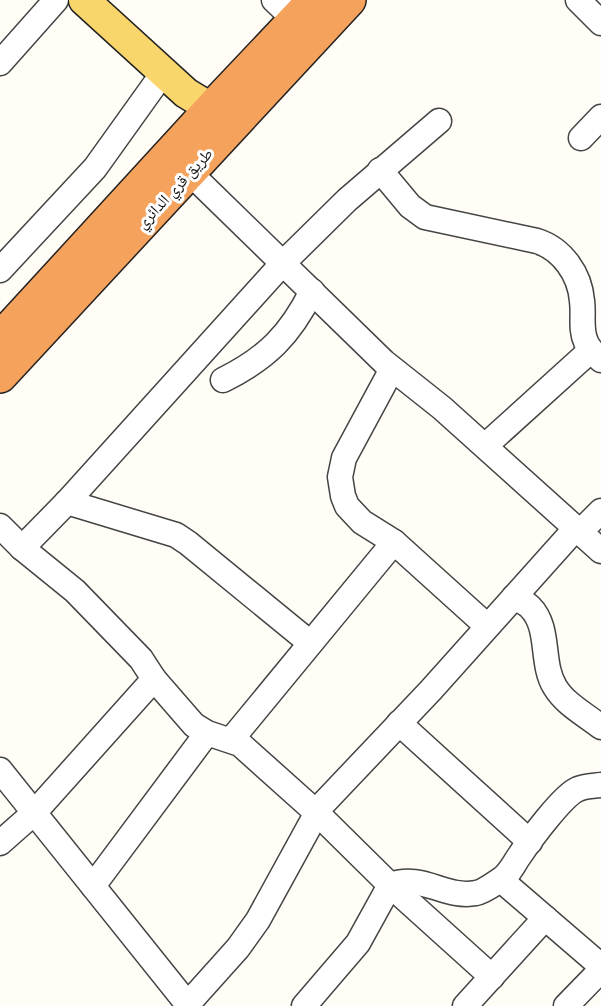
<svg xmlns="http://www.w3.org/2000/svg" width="601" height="1006" font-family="'Roboto Serif','Noto Naskh Arabic',serif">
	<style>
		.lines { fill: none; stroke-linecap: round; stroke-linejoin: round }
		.minor-casing { stroke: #444; stroke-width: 27 }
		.major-casing { stroke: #222; stroke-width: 33 }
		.highway-casing { stroke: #222; stroke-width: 36 }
		.minor { stroke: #fff; stroke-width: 24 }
		.major { stroke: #f9d66b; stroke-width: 30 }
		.highway { stroke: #f5a25d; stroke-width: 33 }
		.labels { text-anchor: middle; stroke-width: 6; stroke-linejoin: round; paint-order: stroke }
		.street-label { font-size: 16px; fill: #111; stroke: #fff }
	</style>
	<rect width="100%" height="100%" fill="#fffdf5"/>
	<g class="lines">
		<defs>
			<g id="minor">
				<polyline points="274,0 295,20"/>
				<polyline points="578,0 601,23"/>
				<polyline points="0,63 56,0"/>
				<polyline points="581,138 601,117"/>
				<path d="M380,170l30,36 15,11 112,24c25,8 43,33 45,60 2,14 -2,28 4,41 3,8 9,12 15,18"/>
				<polyline points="189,172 384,362 442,408 601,551"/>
				<polyline points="0,270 95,168 163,73"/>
				<polyline points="392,369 344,458 340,477 343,496 347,506 362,522 394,542 487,626"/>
				<path d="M223,380c44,-22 67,-45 89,-89"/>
				<polyline points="485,446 590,351"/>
				<polyline points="67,502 176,535 188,543 309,642"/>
				<polyline points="0,526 22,548 75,591 141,659 154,679 194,725 207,733 240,744 317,813 390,885 492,977"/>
				<polyline points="580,532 601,511"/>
				<polyline points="22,548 67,502 283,263 347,200 439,121"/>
				<path d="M514,597c5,3 12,6 16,10 21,21 10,56 25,80 10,17 31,28 46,40"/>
				<polyline points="399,723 530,842"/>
				<polyline points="231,740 394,542"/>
				<polyline points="0,770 189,1006"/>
				<polyline points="0,843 34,813 154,679"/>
				<polyline points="501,880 601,966"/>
				<polyline points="93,886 207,733"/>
				<polyline points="186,1006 238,948 258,920 320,807 431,690 576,528"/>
				<path d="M304,1006l54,-63 32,-58c33,-12 55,14 86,8 7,-1 18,-9 24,-13 10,-6 14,-17 20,-25 10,-15 43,-60 58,-66 7,-3 16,-3 23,-4"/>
				<polyline points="465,1006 545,918"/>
				<polyline points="566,1006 601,970"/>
			</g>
			<polyline id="major" points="84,0 186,93 232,121"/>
			<g id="highway">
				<polyline points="0,339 211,109 314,0"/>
				<polyline points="0,376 349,0"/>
			</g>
		</defs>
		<use href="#minor" class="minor-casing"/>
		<use href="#major" class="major-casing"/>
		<use href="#highway" class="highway-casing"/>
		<use href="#minor" class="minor"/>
		<use href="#major" class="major"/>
		<use href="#highway" class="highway"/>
	</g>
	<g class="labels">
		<g class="street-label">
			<text transform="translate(174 188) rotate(-47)" y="6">طريق قري الدائري</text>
		</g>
	</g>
</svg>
